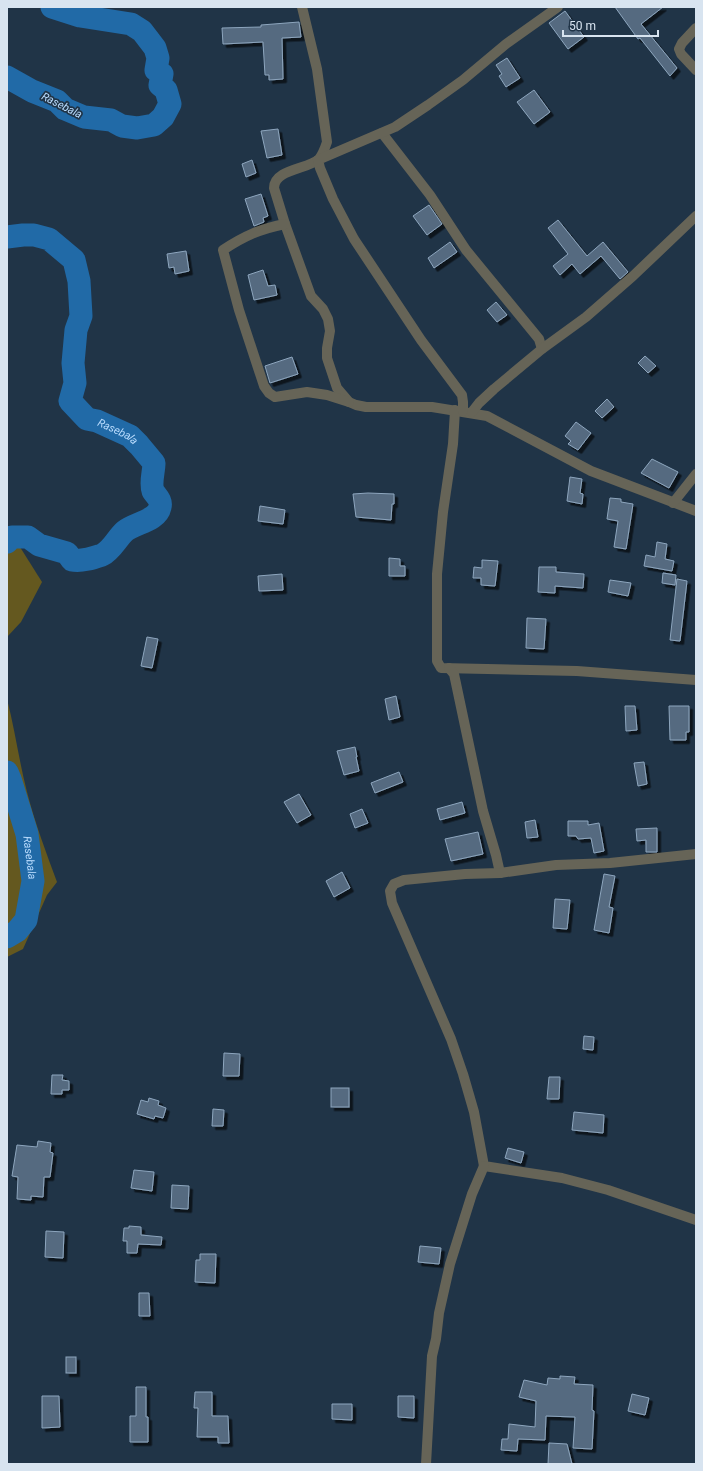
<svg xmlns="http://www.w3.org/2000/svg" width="703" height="1471" font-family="Roboto,sans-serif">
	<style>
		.green { fill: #64581f }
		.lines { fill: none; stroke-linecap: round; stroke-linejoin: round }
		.river { stroke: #216aa7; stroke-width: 23 }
		.building { fill: #546a80; stroke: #8ea6be; filter: url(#shadow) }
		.street { stroke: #666457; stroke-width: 10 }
		.labels { text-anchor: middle; stroke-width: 3.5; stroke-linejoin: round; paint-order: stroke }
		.water-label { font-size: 11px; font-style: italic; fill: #b8dbfd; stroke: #203447 }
	</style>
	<defs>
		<filter id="shadow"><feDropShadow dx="3.5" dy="3.5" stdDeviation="0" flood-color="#0009"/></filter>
	</defs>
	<rect width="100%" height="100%" fill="#203447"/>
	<g class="green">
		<polygon points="7,528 8,528 42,582 21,622 7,637"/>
		<path d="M7,699c8,31 12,62 20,93 8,31 19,60 30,90l-10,13 -24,54 -16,8z"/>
	</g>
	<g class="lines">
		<g class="river">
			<polyline points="7,77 32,91 57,101 65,109 84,117 111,120 122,126 137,128 154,125 163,117 170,104 166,90 160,85 162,74 156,70 158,58 155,48 142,31 131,24 80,16 52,7"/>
			<path id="s1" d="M7,237l16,-2h11l15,4 25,21 5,21 2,35 -5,14 -3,33 2,20 -5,18 17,18 10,2 33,15 9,9 15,18c0,8 -4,20 -1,28 3,5 9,9 7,16 -3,14 -25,16 -35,24 -8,7 -13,19 -23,24 -9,3 -21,7 -30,5l-5,-7 -28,-8 -11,-8h-16l-5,5"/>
			<path id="s2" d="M7,772l3,7 17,55 6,47 -7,39 -9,11 -10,6"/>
		</g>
	</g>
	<g class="building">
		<polygon points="615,7 663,7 641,24 677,68 670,76 640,38 638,39"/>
		<polygon points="565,11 584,37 568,49 549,23"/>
		<polygon points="299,22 301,37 282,38 283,79 269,80 269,75 265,75 263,42 223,44 222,28 261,27 261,25"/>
		<polygon points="507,58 520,78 506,87 499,76 502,74 496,65"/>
		<polygon points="534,90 550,112 534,124 517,102"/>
		<polygon points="278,129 282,155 267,158 261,131"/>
		<polygon points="252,160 256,173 246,177 242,164"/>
		<polygon points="261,194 268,216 263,218 264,222 254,226 245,199"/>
		<polygon points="429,205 442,224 427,235 413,216"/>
		<polygon points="558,220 587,256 603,242 628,272 620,279 601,256 580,274 572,264 560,275 553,266 568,254 548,228"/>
		<polygon points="450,242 457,252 434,268 428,258"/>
		<polygon points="186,251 189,271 175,274 174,267 169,268 167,254"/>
		<polygon points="263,270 268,286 275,285 277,295 254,300 248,275"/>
		<polygon points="496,302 507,315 497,322 487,310"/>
		<polygon points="645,356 656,366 648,373 638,363"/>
		<polygon points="292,357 298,374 270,383 265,366"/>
		<polygon points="607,399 614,407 602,418 595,411"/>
		<polygon points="576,422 591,433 578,450 568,444 571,441 565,436"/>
		<polygon points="652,459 678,472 669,488 641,473"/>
		<polygon points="570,477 582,479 580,493 583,494 582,504 567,501"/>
		<polygon points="368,493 394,494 394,504 392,504 391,520 356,517 353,494"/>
		<polygon points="610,498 621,499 621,502 633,504 626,549 614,547 618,521 607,519"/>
		<polygon points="260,506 285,510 283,524 258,521"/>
		<polygon points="657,542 667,544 665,559 674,561 672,571 644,566 646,555 655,557"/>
		<polygon points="389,558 400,559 400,566 405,566 405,576 389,576"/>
		<polygon points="482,560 498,561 495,586 481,585 481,578 473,578 474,567 482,568"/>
		<polygon points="539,567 556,567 556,572 584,574 583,588 555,586 555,593 538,592"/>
		<polygon points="663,573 676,575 675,585 662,583"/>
		<polygon points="282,574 283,590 259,591 258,576"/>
		<polygon points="677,579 687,581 680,641 670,640"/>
		<polygon points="610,580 631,583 628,596 608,592"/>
		<polygon points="527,618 546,619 544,649 526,648"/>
		<polygon points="147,637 158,639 152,668 141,666"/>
		<polygon points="396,696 400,717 389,720 385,699"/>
		<polygon points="625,706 635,706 637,730 626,731"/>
		<polygon points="669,706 689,706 689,732 686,732 686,740 670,740"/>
		<polygon points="355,747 357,757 356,757 359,771 344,775 337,751"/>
		<polygon points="644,762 647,784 638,786 634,763"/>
		<polygon points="399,772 403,782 375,793 371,783"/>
		<polygon points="299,794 311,815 297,823 284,802"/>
		<polygon points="462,802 465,813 440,820 437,809"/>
		<polygon points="362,809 368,823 355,828 350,814"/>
		<polygon points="535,820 538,837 527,838 525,822"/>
		<polygon points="568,821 588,821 588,825 599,823 604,851 594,853 591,838 578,839 576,836 568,836"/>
		<polygon points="657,828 657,852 646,852 646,840 637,841 636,829"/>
		<polygon points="478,832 483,854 451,861 445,839"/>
		<polygon points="342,872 350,888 334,897 326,881"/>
		<polygon points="604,874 615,876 609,907 613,908 609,933 594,930"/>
		<polygon points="555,899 570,900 567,929 553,928"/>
		<polygon points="584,1036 594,1037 593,1050 583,1049"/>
		<polygon points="224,1053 240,1054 239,1076 223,1076"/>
		<polygon points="52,1075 63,1075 62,1080 69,1081 69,1090 62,1090 62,1094 51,1094"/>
		<polygon points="549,1077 560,1077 559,1099 547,1099"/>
		<rect x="331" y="1088" width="18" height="19"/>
		<polygon points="149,1098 159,1101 158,1105 166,1108 163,1118 155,1116 154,1119 137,1114 141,1100 148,1102"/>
		<polygon points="213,1109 224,1110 223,1126 212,1126"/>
		<polygon points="574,1112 604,1115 603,1133 572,1130"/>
		<polygon points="38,1141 51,1143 50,1152 53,1153 50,1177 44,1177 43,1197 31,1196 31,1200 17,1199 18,1177 12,1176 17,1145 37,1147"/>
		<polygon points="508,1148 524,1152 521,1163 505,1158"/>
		<polygon points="134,1170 154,1172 152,1191 131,1188"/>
		<polygon points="172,1185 189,1186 188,1209 171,1208"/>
		<polygon points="129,1226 141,1227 141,1235 162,1237 161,1245 138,1244 137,1253 127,1253 127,1241 123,1241 124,1228 129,1228"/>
		<polygon points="46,1231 64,1232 63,1258 45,1257"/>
		<polygon points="420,1246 441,1248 439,1264 418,1262"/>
		<polygon points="200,1254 216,1254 215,1283 195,1282 196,1260 200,1260"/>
		<polygon points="139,1293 149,1293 150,1316 139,1316"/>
		<rect x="66" y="1357" width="10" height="16"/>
		<polygon points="560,1376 575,1377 574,1384 593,1385 592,1410 594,1411 592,1449 573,1448 575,1417 546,1416 545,1440 518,1439 517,1451 501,1450 502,1439 508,1439 509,1424 535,1427 536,1401 519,1397 524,1380 547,1385 548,1378 560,1379"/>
		<polygon points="136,1387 146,1387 146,1417 148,1417 148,1442 130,1442 130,1416 136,1416"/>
		<polygon points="195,1392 212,1392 212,1416 228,1416 229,1443 218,1443 218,1437 197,1437 198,1408 194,1408"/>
		<polygon points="632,1394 649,1398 645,1415 628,1411"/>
		<polygon points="42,1396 59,1396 60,1427 42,1428"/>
		<polygon points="398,1396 414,1396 414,1418 398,1417"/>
		<polygon points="332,1404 352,1404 352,1420 332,1419"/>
		<polygon points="549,1443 567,1444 572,1464 548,1464"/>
	</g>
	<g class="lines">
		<g class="street">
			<path d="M302,7l15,62 10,73c-2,6 -4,12 -8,17 -10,10 -45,10 -45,29l11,36 26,72 12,13 5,10 2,12 -3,17v10l10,30 12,14 7,3 10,2h66l55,9 104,55 105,40"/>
			<polyline points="696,28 682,43 679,49 681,54 696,70"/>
			<polyline points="382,133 430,195 466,250 539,339 542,349"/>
			<path d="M285,224c-25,5 -41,12 -62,26l16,60 25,76 5,7 6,4 32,-5 20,3 22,7"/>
			<polyline points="455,410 453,444 443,512 437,574 437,661 441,668 577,671 696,680"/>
			<polyline points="463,411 463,402 462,395 421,340 354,239 333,199 320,168 318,160 395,127 428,105 463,80 506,44 558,7"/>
			<polyline points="472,412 479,403 494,389 542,349 586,317 633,276 696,216"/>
			<polyline points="673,503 696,474"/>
			<polyline points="449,668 454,674 483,811 496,855 500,873"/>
			<polyline points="696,854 610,863 556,865 500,873 465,874 404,880 394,884 390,891 392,903 451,1039 463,1074 474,1112 484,1166 562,1178 608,1190 696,1220"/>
			<polyline points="426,1464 432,1356 436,1339 439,1313 450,1264 472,1194 484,1166"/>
		</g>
	</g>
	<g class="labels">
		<g class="water-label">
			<text transform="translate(62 105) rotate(27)" y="4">Rasebala</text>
			<text dy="4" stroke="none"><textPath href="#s1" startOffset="277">Rasebala</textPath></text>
			<text dy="4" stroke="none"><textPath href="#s2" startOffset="89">Rasebala</textPath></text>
		</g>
	</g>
	<rect width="703" height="1471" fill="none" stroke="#d8e4f0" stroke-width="16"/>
	<path d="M563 30v6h95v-6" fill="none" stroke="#d8e4f0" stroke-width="2"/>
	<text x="569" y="30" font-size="12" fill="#d8e4f0" stroke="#203447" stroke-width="3" paint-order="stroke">50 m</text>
</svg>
